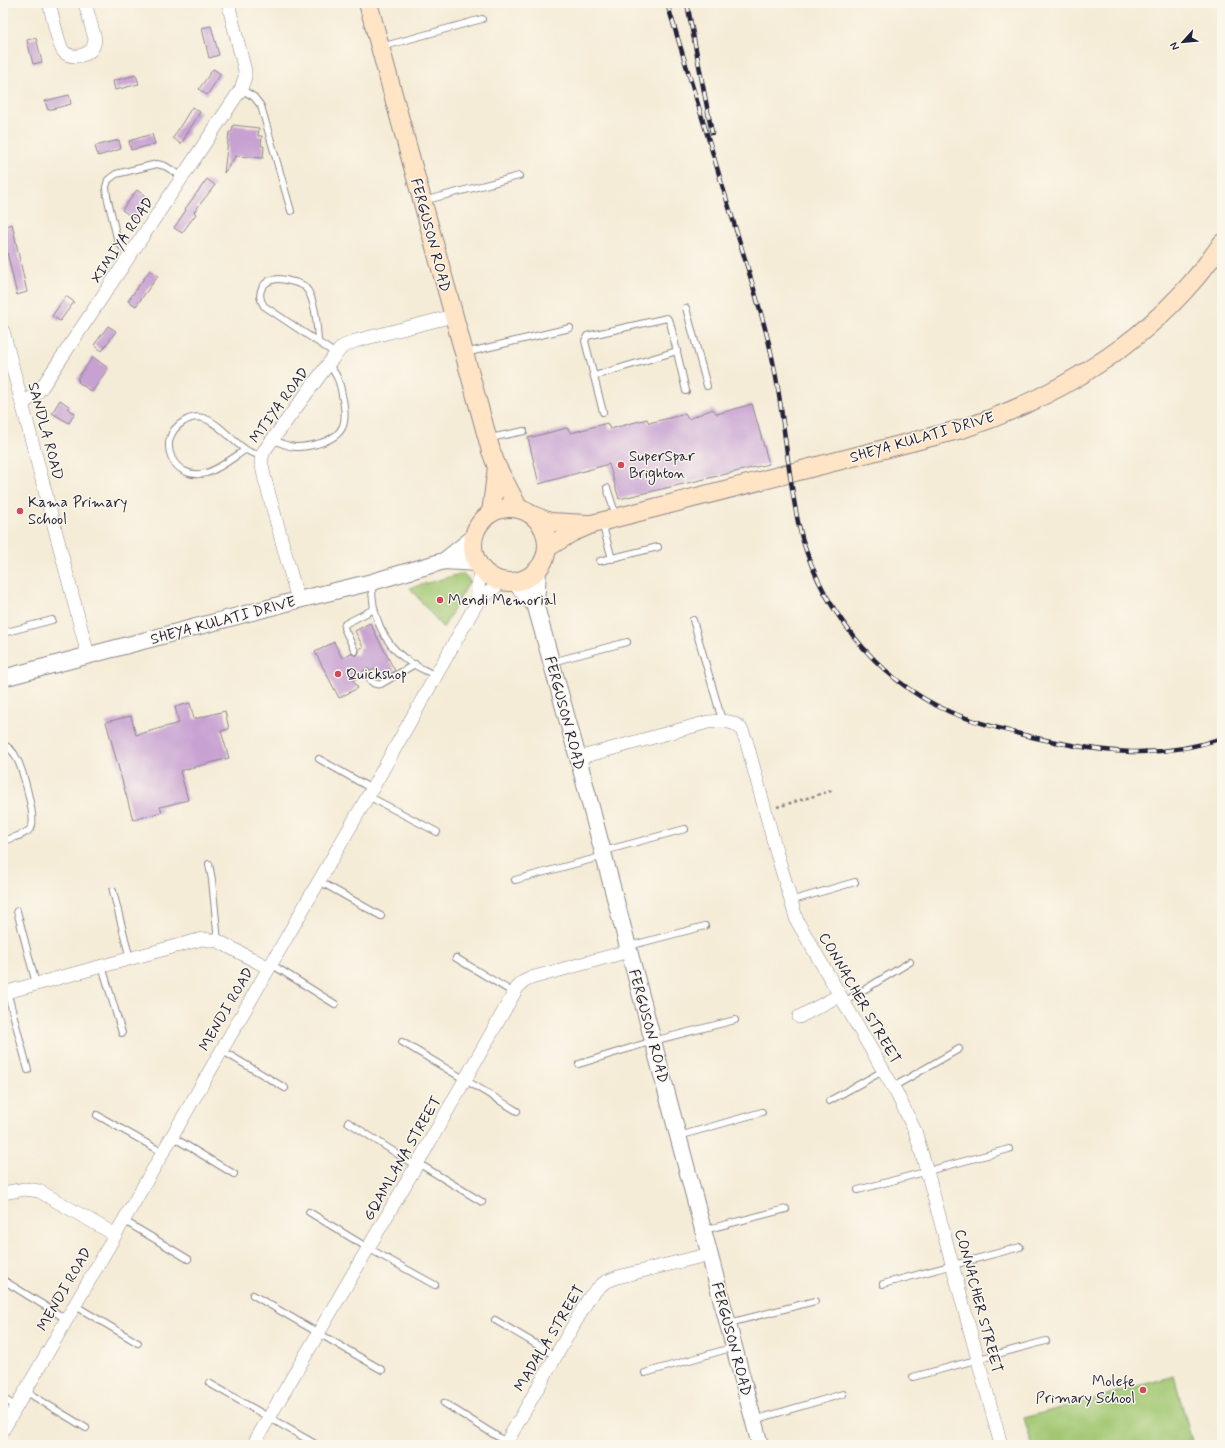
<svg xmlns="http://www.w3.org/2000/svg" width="1225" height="1448" font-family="Mynerve,sans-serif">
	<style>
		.green { fill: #a2c772; stroke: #627456 }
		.building { fill: #c7a1d2 }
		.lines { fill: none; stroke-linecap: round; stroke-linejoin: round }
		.service-casing { stroke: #8c8789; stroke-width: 8 }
		.minor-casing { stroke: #8c8789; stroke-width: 14 }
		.tertiary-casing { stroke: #8c8789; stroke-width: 18 }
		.secondary-casing { stroke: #8c8789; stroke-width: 20 }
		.path { stroke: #8c8789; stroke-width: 2.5; stroke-dasharray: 3 3; stroke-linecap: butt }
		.service { stroke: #fff; stroke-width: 6 }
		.minor { stroke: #fff; stroke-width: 13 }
		.tertiary { stroke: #fff; stroke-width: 16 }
		.secondary { stroke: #ffe4c6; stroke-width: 18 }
		.rail-casing { stroke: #22223b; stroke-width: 4.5 }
		.rail { stroke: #fbf7ec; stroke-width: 3; stroke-dasharray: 9; stroke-linecap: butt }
		.poi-dot { fill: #d1495b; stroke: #fbf7ec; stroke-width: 1.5 }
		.labels { text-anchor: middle; stroke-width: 3; stroke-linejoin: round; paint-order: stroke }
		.street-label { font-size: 15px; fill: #22223b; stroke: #fbf7ec }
		.poi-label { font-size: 15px; fill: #22223b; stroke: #fbf7ec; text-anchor: start }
	</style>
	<rect width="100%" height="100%" fill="#fbf7ec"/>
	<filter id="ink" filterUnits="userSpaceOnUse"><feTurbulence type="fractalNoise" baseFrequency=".025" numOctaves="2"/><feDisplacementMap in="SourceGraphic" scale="8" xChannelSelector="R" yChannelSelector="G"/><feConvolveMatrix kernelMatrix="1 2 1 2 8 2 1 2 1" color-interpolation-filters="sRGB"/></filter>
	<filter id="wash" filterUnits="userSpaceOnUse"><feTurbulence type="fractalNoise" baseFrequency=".012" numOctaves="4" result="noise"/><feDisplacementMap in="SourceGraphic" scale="16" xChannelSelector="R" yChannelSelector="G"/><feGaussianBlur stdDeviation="0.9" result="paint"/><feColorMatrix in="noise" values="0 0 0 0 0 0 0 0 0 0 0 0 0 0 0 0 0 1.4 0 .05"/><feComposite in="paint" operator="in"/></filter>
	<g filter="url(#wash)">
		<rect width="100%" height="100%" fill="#f5ecd7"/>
		<g class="green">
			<polygon points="463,573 470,581 443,628 410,588"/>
			<polygon points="1174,1376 1193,1445 1032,1445 1024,1418"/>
		</g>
		<g id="blocks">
			<g class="building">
				<polygon points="211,26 219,55 209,58 202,28"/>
				<polygon points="36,38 42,62 33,64 27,40"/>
				<polygon points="213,69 221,74 207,95 199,89"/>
				<polygon points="136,75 139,84 115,90 113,81"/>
				<polygon points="69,95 71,104 48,110 45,101"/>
				<polygon points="192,107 200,112 181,144 173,138"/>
				<polygon points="233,125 259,128 258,136 262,136 261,146 264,146 263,158 236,156 224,173 229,132 232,132"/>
				<polygon points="152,134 155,144 131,150 129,141"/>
				<polygon points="119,140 121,149 98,156 95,146"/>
				<polygon points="207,179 215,185 194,212 196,214 182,233 174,228 186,210 185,209"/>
				<polygon points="137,190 148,198 134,218 122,210"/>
				<polygon points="12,224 27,292 17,295 3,235 3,227"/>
				<polygon points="150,270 158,276 136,306 128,301"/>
				<polygon points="66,296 74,302 60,321 52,316"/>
				<polygon points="108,326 116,331 102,351 94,345"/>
				<polygon points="93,357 108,368 92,392 78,382 79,380 77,379"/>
				<polygon points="60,400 70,407 68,409 75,413 69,423 52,413"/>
				<polygon points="752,404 769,464 619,499 609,464 539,484 528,438 567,428 571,433 607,423 610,429 647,419 649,423 685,414 688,419 713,409 717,414"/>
				<polygon points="370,623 395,671 381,679 375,669 371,671 368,669 365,669 363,672 363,675 353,680 358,688 339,698 315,652 334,642 342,658 351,653 354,655 357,655 359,652 359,649 363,647 355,631"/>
				<polygon points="190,703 194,719 225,711 229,729 221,731 229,758 180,771 188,800 160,807 162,812 133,820 106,722 131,716 136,735 179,723 175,707"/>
			</g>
		</g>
	</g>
	<g filter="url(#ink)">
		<use href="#blocks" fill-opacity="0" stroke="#8c8789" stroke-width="1"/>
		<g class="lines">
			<defs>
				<g id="service">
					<polyline points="381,47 482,19"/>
					<polyline points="241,89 254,97 261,106 291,211"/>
					<polyline points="423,201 519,176"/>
					<polyline points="131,255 122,247 118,242 107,196 106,187 108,180 116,174 157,164 165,166 183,177"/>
					<polyline points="686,308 707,386"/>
					<path d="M318,341c-1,-15 -2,-42 -13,-54 -3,-3 -7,-4 -11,-5 -5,-1 -10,-3 -15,-3 -16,0 -24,14 -15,27l72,48"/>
					<polyline points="465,353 570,328"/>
					<polyline points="594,376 677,351"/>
					<polyline points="603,412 585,341 587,336 667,318 670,322 686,391"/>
					<polyline points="490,438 524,431"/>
					<path d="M272,439c18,9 25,10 45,5 29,-8 31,-22 25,-49 -2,-12 -5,-22 -14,-30"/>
					<path d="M245,450c-11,7 -27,20 -39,23 -32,9 -52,-33 -23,-51 6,-4 13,-6 20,-4 15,4 29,23 42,31 5,4 11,5 17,7"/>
					<polyline points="607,488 616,516"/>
					<polyline points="602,523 612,559"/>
					<polyline points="600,561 658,547"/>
					<path d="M372,582c-1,31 10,61 36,79 9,6 19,10 28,15"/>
					<polyline points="693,620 722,720"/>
					<polyline points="3,633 52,620"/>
					<polyline points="355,651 344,628 345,624 374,609"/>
					<polyline points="552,662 627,642"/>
					<path d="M367,673c3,7 5,13 14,11l34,-20"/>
					<path d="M3,744c5,3 11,8 13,13 6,10 21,62 15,71 -5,7 -20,10 -28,13"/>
					<polyline points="319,759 372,789"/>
					<polyline points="368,796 437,832"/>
					<polyline points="604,851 685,829"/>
					<polyline points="209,864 212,880 218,941"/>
					<polyline points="515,880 604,856"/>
					<polyline points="319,881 381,916"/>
					<polyline points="113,891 130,959"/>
					<polyline points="790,901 855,882"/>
					<polyline points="17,911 36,984"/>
					<polyline points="629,946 705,926"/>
					<polyline points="456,958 514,993"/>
					<polyline points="271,964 335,1004"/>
					<polyline points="102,966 122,1033"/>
					<polyline points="7,991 28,1070"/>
					<polyline points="844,1002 910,962"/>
					<polyline points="402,1042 517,1111"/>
					<polyline points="221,1050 285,1088"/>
					<polyline points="579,1064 653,1041 735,1020"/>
					<polyline points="893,1087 959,1049"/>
					<polyline points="829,1101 883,1071"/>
					<polyline points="97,1115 162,1152"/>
					<polyline points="348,1122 416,1166"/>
					<polyline points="171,1136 234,1174"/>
					<polyline points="679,1136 762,1112"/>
					<polyline points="418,1163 482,1202"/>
					<polyline points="858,1190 1009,1149"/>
					<polyline points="309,1212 368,1248 435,1285"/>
					<polyline points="123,1220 188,1259"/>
					<polyline points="704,1230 786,1209"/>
					<polyline points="3,1280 66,1319"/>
					<polyline points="883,1284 1020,1247"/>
					<polyline points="253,1295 382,1370"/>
					<polyline points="74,1305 138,1343"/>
					<polyline points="495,1320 556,1356"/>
					<polyline points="729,1323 815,1301"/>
					<polyline points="645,1373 734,1347"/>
					<polyline points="913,1377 1046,1341"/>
					<polyline points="209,1383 317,1445"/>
					<polyline points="25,1391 86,1428"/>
					<polyline points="3,1398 16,1407"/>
					<polyline points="444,1403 506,1442"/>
					<polyline points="754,1420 843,1394"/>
				</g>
				<g id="minor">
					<path d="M49,3c3,9 9,43 15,49 5,5 15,5 21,2 7,-3 9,-7 10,-15l-10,-36"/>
					<polyline points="3,331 88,655"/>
					<polyline points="22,404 35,395 42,387 241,89 245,77 245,71 228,3"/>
					<polyline points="298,600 264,476 261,460 264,451 332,359 342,347 355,341 453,316"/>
					<polyline points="477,603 480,566"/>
					<path d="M578,758l130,-36c10,-1 25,-3 33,7 2,2 3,8 5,11l31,114 20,67 100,173 18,37 12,40 74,274"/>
					<polyline points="3,993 202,939 218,941 269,968"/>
					<polyline points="799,1017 840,995"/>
					<polyline points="3,1193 25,1189 39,1191 114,1234"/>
					<polyline points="3,1430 368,796 474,608 477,603 502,581"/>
					<polyline points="253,1445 416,1166 517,988 523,982 531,978 629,951"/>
					<polyline points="505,1445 589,1298 596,1290 605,1282 618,1277 710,1254"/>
				</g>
				<g id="tertiary">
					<polyline points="444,561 474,537"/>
					<polyline points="538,569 536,607 578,758 760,1445"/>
					<polyline points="514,581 536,607"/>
					<polyline points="3,678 298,600 372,582 444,561 479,563"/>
				</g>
				<g id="secondary">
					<polyline points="368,3 491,451 497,467 519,509"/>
					<circle cx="510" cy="545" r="37"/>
					<polyline points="491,513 497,467"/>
					<polyline points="532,515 550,522 587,524"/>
					<path d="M547,548l24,-15 21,-9 370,-95c103,-34 198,-94 260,-186"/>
				</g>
			</defs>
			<use href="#service" class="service-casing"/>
			<use href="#minor" class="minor-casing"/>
			<use href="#tertiary" class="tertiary-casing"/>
			<use href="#secondary" class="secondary-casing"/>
			<polyline class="path" points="777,807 834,790"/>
			<use href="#service" class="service"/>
			<use href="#minor" class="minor"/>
			<use href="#tertiary" class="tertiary"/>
			<use href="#secondary" class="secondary"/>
			<defs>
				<g id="rail">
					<path d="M667,3c19,62 38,123 56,185 15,48 30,95 43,144 17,62 19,127 32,190 18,80 76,157 152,190 27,11 54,18 82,25 66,15 124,24 190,1"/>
					<polyline points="687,3 712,133"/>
				</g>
			</defs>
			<use href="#rail" class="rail-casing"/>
			<use href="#rail" class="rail"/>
		</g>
	</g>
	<g class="poi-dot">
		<circle cx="621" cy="465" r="4"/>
		<circle cx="20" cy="511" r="4"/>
		<circle cx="440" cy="600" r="4"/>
		<circle cx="338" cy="674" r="4"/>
		<circle cx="1143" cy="1390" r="4"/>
	</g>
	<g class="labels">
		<g class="street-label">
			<text transform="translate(431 235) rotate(75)" y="5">FERGUSON ROAD</text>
			<text transform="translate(122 240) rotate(-56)" y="5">XIMIYA ROAD</text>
			<text transform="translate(279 405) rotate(-54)" y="5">MTIYA ROAD</text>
			<text transform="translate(46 431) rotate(75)" y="5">SANDLA ROAD</text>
			<text transform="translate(922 437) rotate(-16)" y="5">SHEYA KULATI DRIVE</text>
			<text transform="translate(223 620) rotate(-15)" y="5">SHEYA KULATI DRIVE</text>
			<text transform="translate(565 713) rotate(75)" y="5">FERGUSON ROAD</text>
			<text transform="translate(860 998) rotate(60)" y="5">CONNACHER STREET</text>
			<text transform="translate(226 1009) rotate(-60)" y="5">MENDI ROAD</text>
			<text transform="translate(649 1026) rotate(75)" y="5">FERGUSON ROAD</text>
			<text transform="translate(402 1158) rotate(-60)" y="5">GQAMLANA STREET</text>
			<text transform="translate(64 1289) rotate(-60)" y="5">MENDI ROAD</text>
			<text transform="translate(979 1301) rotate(75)" y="5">CONNACHER STREET</text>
			<text transform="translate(549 1338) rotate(-59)" y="5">MADALA STREET</text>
			<text transform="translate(732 1339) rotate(75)" y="5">FERGUSON ROAD</text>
		</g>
		<g class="poi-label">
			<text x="629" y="461">SuperSpar<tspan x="629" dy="17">Brighton</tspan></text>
			<text x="28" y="507">Kama Primary<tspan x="28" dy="17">School</tspan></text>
			<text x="448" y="605">Mendi Memorial</text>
			<text x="346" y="679">Quickshop</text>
			<text x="1135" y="1386" text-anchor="end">Molefe<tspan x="1135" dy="17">Primary School</tspan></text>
		</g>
	</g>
	<rect width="1225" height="1448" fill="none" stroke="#fbf7ec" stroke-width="16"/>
	<g transform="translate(1183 42) rotate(243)" stroke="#fbf7ec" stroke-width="3" paint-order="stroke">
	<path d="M0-3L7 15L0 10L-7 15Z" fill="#22223b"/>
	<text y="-6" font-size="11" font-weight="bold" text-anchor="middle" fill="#22223b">N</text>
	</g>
</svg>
